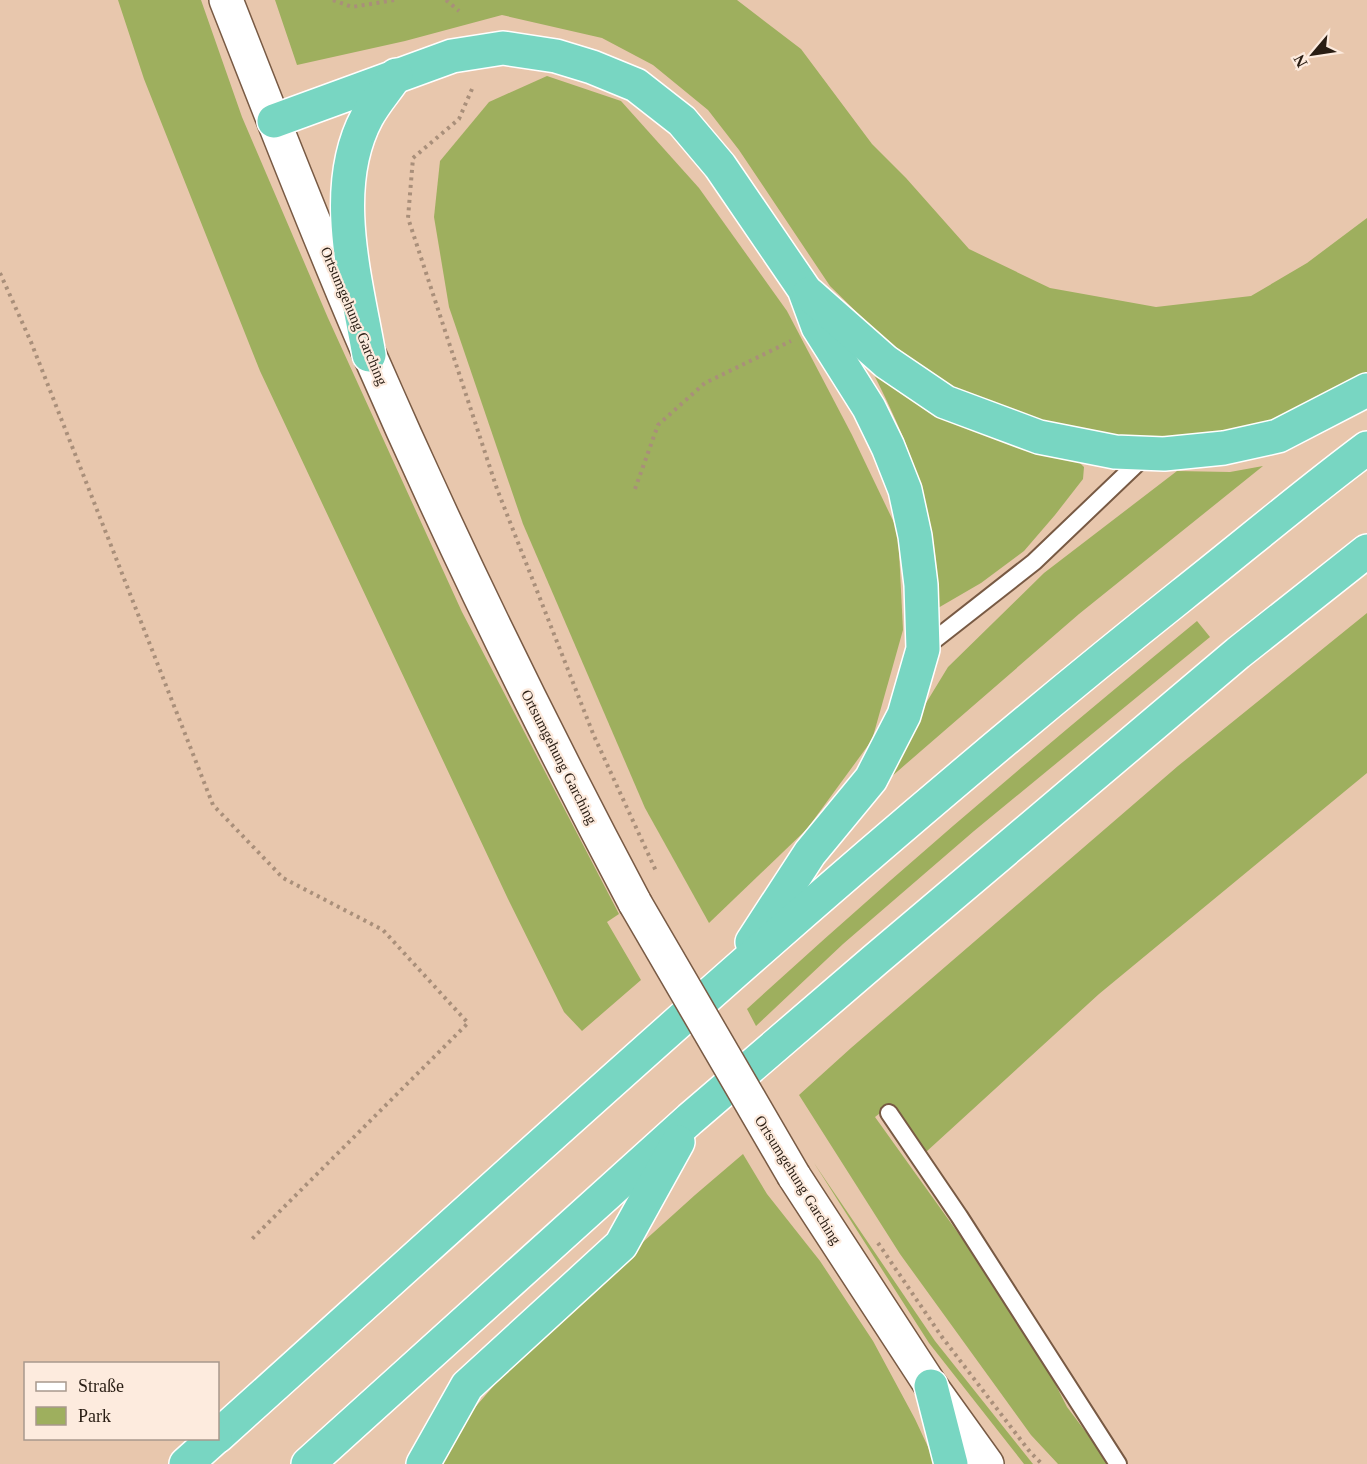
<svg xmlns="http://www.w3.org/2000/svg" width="1367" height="1464" font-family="'Times New Roman',serif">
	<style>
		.green { fill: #9eaf5e }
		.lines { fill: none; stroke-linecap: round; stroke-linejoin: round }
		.service-casing { stroke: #785a44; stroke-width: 20 }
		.secondary-casing { stroke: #785a44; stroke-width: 36 }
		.motorway-casing { stroke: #fff; stroke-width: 36 }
		.path { stroke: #a98f7a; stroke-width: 4; stroke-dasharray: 3 4.5; stroke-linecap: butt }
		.service { stroke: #fff; stroke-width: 16 }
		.secondary { stroke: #fff; stroke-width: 33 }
		.motorway { stroke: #78d6c2; stroke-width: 33 }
		.secondary-bridge-casing { stroke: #785a44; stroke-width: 36; stroke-linecap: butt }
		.secondary-bridge { stroke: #fff; stroke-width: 33 }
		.labels { text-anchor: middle; stroke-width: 4.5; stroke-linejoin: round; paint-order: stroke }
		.street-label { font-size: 15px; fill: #291d13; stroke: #fdebde }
	</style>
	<rect width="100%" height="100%" fill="#e8c7ad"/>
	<g class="green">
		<polygon points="118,0 201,0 242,117 328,318 462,612 619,914 607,922 641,980 582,1031 564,1012 508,899 260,371 144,79"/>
		<polygon points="275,0 737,0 801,49 872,144 906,178 969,249 1050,288 1156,307 1251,296 1307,263 1367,218 1367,380 1287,419 1224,434 1162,441 1111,437 1064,430 1005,410 946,384 882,337 830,286 739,150 708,110 653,65 602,38 502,15 405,41 297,65"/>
		<polygon points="547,76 621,101 699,188 787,311 852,435 898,531 903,630 872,740 807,829 709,923 645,808 523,524 449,307 434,217 440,161 489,102"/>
		<path d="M869,365l208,95 7,7 -1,12 -28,36 -31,36 -43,32 -43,25c1,-91 -28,-164 -69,-243z"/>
		<polygon points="1263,466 1079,614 891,777 923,708 948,667 1044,573 1177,471 1230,472"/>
		<polygon points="1367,613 1367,773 1099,994 926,1152 892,1104 875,1117 1029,1332 1067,1407 1110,1464 1058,1464 1031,1435 900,1254 799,1095 851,1048 1178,766"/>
		<path d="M1197,621l13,16 -236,194 -131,113 -87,82 -9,-17c146,-134 297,-262 450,-388z"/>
		<polygon points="743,1154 767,1194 820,1261 873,1341 915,1419 936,1464 438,1464 458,1427 529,1345 695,1195"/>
		<polygon points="814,1163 935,1341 1033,1464 1024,1464 929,1343"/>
	</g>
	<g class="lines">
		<defs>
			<g id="service">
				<polyline points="923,649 1034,562 1147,454"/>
				<polyline points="889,1113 959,1216 1118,1464"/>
			</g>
			<g id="secondary">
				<path d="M226,0c47,119 93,239 144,356 81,186 170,368 265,547"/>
				<polyline points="794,1176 931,1386 987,1464"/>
			</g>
			<g id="motorway">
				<polyline points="274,121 452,56 503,48 556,56 592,67 636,85 682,121 720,166 804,289 818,327 869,408 888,447 905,490 915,536 921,585 923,649 904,715 871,779 810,853 752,942"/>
				<polyline points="809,294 886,362 945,402 1039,437 1115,452 1164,454 1224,448 1278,436 1367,390"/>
				<path d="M369,355c-13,-75 -40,-167 -2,-238 8,-15 20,-28 29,-42"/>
				<polyline points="931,1386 951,1464"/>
				<path d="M218,1436c317,-285 630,-575 964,-841 62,-49 122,-100 185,-147"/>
				<polyline points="186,1464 215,1438"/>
				<polyline points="308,1464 690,1119 875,960 1238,653 1367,551"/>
				<polyline points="423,1464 467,1386 621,1245 678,1142"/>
			</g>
		</defs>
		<use href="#service" class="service-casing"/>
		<use href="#secondary" class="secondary-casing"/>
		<use href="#motorway" class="motorway-casing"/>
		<g class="path">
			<polyline points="333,0 352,7 394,0"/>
			<polyline points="446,0 459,11"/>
			<polyline points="472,89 459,119 413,158 408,218 497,489 594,736 656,871"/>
			<polyline points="0,273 31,342 213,805 283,878 383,930 468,1023 251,1240"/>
			<polyline points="635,489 658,425 705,383 791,341"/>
			<polyline points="878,1243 942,1337 1030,1452 1042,1464"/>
		</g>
		<use href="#service" class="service"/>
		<use href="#secondary" class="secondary"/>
		<use href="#motorway" class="motorway"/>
		<defs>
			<polyline id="secondary-bridge" points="635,903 794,1176"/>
		</defs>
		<use href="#secondary-bridge" class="secondary-bridge-casing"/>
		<use href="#secondary-bridge" class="secondary-bridge"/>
	</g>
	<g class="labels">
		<g class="street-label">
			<text transform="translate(354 316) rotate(67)" y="5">Ortsumgehung Garching</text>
			<text transform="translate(559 757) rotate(63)" y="5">Ortsumgehung Garching</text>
			<text transform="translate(798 1180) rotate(58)" y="5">Ortsumgehung Garching</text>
		</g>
	</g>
	<rect x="24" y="1362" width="195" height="78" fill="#fdebde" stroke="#a8998d" stroke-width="1.5"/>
	<rect x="36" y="1382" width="30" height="9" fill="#ffffff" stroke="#a8998d" stroke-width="1.5"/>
	<text x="78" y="1392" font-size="18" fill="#291d13">Straße</text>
	<rect x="36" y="1407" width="30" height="18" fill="#9eaf5e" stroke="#a8998d" stroke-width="1.5"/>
	<text x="78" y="1422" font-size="18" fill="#291d13">Park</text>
	<g transform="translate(1313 54) rotate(241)" stroke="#fdebde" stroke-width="4.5" paint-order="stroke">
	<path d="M0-4.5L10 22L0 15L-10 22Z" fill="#291d13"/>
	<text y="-9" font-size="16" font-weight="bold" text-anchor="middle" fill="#291d13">N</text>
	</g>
</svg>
